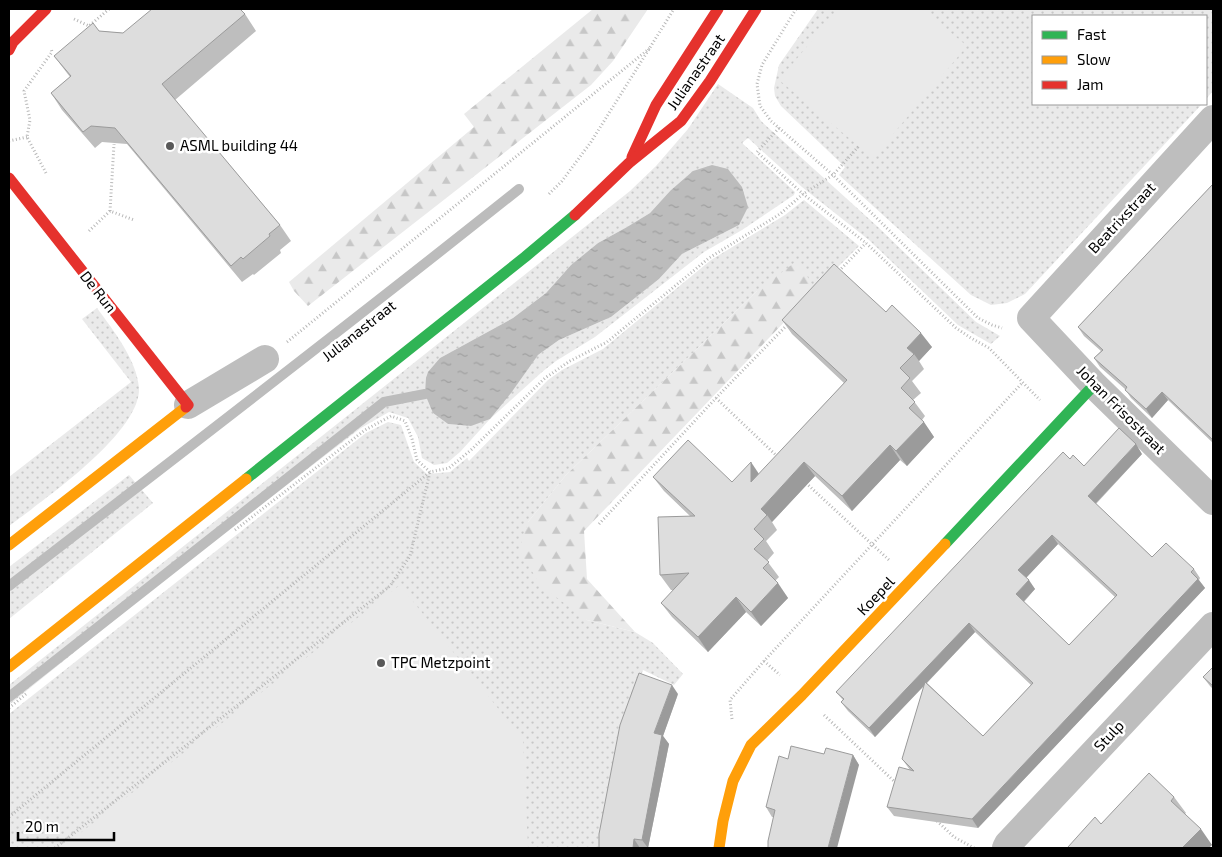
<svg xmlns="http://www.w3.org/2000/svg" width="1222" height="857" font-family="'Exo 2',sans-serif">
	<style>
		.grass { fill: url(#grass-dots); fill-rule: evenodd }
		.forest { fill: url(#forest-firs) }
		.green { fill: #eaeaea }
		.water { fill: url(#water-ripples) }
		.lines { fill: none; stroke-linecap: round; stroke-linejoin: round }
		.stream { stroke: #bcbcbc; stroke-width: 10 }
		.path { stroke: #b8b8b8; stroke-width: 3; stroke-dasharray: 1 2.5; stroke-linecap: butt }
		.street { stroke: #bebebe; stroke-width: 28 }
		.fast { stroke: #30b455; stroke-width: 11 }
		.slow { stroke: #ff9f0a; stroke-width: 11 }
		.jam { stroke: #e5322d; stroke-width: 11 }
		.wall { fill: #bebebe; fill-rule: evenodd }
		.shaded-wall { fill: #9b9b9b }
		.building { fill: #ddd; stroke: #9b9b9b; fill-rule: evenodd }
		.poi-dot { fill: #595959; stroke: #fff; stroke-width: 2 }
		.labels { text-anchor: middle; stroke-width: 5; stroke-linejoin: round; paint-order: stroke }
		.street-label { font-size: 15px; fill: #000; stroke: #fff }
		.poi-label { font-size: 15px; fill: #000; stroke: #fff; text-anchor: start }
	</style>
	<defs>
		<pattern id="grass-dots" width="8" height="8" patternUnits="userSpaceOnUse" patternTransform="scale(1.25)"><rect width="8" height="8" fill="#eaeaea"/><path d="M2 2h.1M6 6h.1" fill="none" stroke="#c7c7c7" stroke-width="1.8" stroke-linecap="round"/></pattern>
		<pattern id="forest-firs" width="22" height="20" patternUnits="userSpaceOnUse" patternTransform="scale(1.25)"><rect width="22" height="20" fill="#eaeaea"/><path d="M5 1l3.5 6h-7zM16 11l3.5 6h-7z" fill="#c7c7c7"/></pattern>
		<pattern id="water-ripples" width="26" height="14" patternUnits="userSpaceOnUse" patternTransform="scale(1.25)"><rect width="26" height="14" fill="#bcbcbc"/><path d="M2 4q2-2 4 0t4 0M15 11q2-2 4 0t4 0" fill="none" stroke="#a0a0a0"/></pattern>
	</defs>
	<rect width="100%" height="100%" fill="#fff"/>
	<g class="grass">
		<polygon points="818,9 1213,9 1213,91 1206,99 1206,16 1033,16 1033,104 1202,104 1025,294 1007,303 991,305 971,295 839,175 845,167 781,106 775,96 774,88 779,65"/>
		<path d="M718,84l35,24 8,13 117,106 98,95 24,14 -9,8 -33,-19 -89,-85 -67,-53 -54,-49 -6,5 53,49 -1,3 -52,35 -38,22 -109,85 -39,24 -14,11 -52,47 -30,33 -13,11 -13,2 -12,-7 -4,-21 -10,-19 -19,-6 -28,16 -181,139 -171,138v-20l621,-494 26,-25 32,-37zM670,191l69,34 -57,29 -23,25 -48,38 -52,23 -21,15 -67,71 -23,-2 -15,-11 7,-55 73,-40 33,-25 25,-28 27,-22 29,-16 23,-14z"/>
		<polygon points="804,200 859,246 815,290 757,291 566,475 528,522 587,620 635,632 653,643 683,674 674,685 643,670 623,726 606,848 9,848 9,714 366,433 388,422 401,425 414,462 427,474 450,472 467,458 469,461 548,380 562,370 603,349 711,260 785,215"/>
		<path d="M97,308c16,22 40,52 42,80 2,45 -97,113 -130,138v-49l122,-95 -49,-63z"/>
		<polygon points="129,475 153,503 9,619 9,567"/>
	</g>
	<g class="forest">
		<polygon points="593,9 648,9 613,61 591,85 308,306 294,291 289,282 474,127 464,114"/>
		<polygon points="798,260 815,290 584,531 587,579 635,632 587,620 541,586 519,550 528,522 566,475 757,291"/>
	</g>
	<g class="green">
		<polygon points="838,9 922,9 967,46 873,158 779,80"/>
		<polygon points="400,585 523,740 528,848 61,848"/>
	</g>
	<polygon class="water" points="712,165 728,169 742,187 748,207 739,225 682,254 659,279 611,317 559,340 538,355 511,393 490,419 471,426 448,424 433,413 425,394 426,378 428,372 440,358 513,318 546,293 571,265 598,243 627,227 650,213 670,191 693,171"/>
	<g class="lines">
		<g class="stream">
			<path d="M9,586c170,-131 341,-262 510,-397"/>
			<polyline points="9,697 384,402 425,394"/>
		</g>
		<g class="path">
			<polyline points="796,9 762,65 757,84 760,106 771,121 833,175 978,318 992,325 1002,328"/>
			<polyline points="74,19 89,26 109,9"/>
			<polyline points="779,128 757,152 803,194 866,243 956,328 971,338 989,348 1040,400"/>
			<polyline points="9,141 27,137"/>
			<polyline points="46,173 27,137 30,120 24,91 52,52 51,48"/>
			<polyline points="549,194 562,181 591,142 674,9"/>
			<polyline points="110,211 114,144"/>
			<polyline points="89,231 110,211 134,220"/>
			<polyline points="839,271 866,243"/>
			<polyline points="287,342 650,48"/>
			<polyline points="716,398 779,458"/>
			<polyline points="806,483 889,560"/>
			<polyline points="599,524 716,398 788,324"/>
			<polyline points="235,530 365,430 391,416 405,421 412,439 417,460 430,472 449,468 471,450 545,378 570,361 607,342 709,258 780,214 803,194 833,175 859,146"/>
			<polyline points="764,661 780,675"/>
			<polyline points="9,708 26,694"/>
			<polyline points="824,715 897,784"/>
			<polyline points="732,719 730,700 764,661 1023,382"/>
			<polyline points="9,817 430,472"/>
			<polyline points="937,821 954,837 974,848"/>
			<polyline points="55,848 390,586 410,556 430,472"/>
		</g>
		<g class="street">
			<polyline points="1213,119 1031,318 1094,385 1213,501"/>
			<polyline points="188,405 265,359"/>
			<polyline points="1006,848 1008,844 1213,626"/>
		</g>
		<g class="fast">
			<polyline points="246,479 525,257 575,215"/>
			<polyline points="945,544 1094,385"/>
		</g>
		<g class="slow">
			<polyline points="9,545 186,407"/>
			<polyline points="9,667 246,479"/>
			<polyline points="719,848 723,821 733,781 751,745 802,695 945,544"/>
		</g>
		<g class="jam">
			<polyline points="9,50 13,42 46,9"/>
			<polyline points="632,157 656,105 718,9"/>
			<polyline points="9,178 188,405 186,407"/>
			<polyline points="575,215 629,163 681,121 710,81 756,9"/>
		</g>
	</g>
	<g class="wall">
		<polygon points="245,14 256,31 175,100 280,225 291,241 280,250 281,253 254,275 253,274 242,282 127,144 102,142 95,148 62,110 51,93 70,77 54,56 99,31 123,33"/>
		<polygon points="1213,184 1213,443 1168,400 1152,418 1131,398 1125,389 1100,367 1094,358 1101,351 1084,336 1078,327"/>
		<polygon points="886,312 932,347 919,361 924,369 912,381 921,393 913,400 925,416 922,420 934,437 907,466 900,460 852,511 815,476 772,522 777,530 766,541 774,553 767,561 779,577 775,581 788,598 761,626 746,612 708,652 672,617 661,603 674,590 671,590 660,575 690,516 664,491 653,477 732,482 759,474 844,383 792,334 782,320"/>
		<path d="M1142,454l-46,50 56,53 42,12 6,9 -1,2 6,8 -227,240 -84,-12 -7,-9 23,-37 -8,-11 22,-73 -49,51 -27,-26 -7,-9 2,-2 -7,-8 234,-233 14,7zM1058,544l57,53 -46,48 -45,-43 11,-13 -9,-11zM975,632l56,53 -48,51 -56,-53z"/>
		<polygon points="1213,667 1213,689 1210,686 1203,677"/>
		<polygon points="678,694 663,736 669,744 648,848 599,848"/>
		<polygon points="824,754 853,755 859,765 773,817 772,817 766,807 788,759"/>
		<polygon points="1174,797 1186,813 1185,814 1212,845 1101,824"/>
	</g>
	<g class="shaded-wall">
		<polygon points="921,333 932,347 919,361 914,354 907,348"/>
		<polygon points="1162,392 1168,400 1152,418 1146,409"/>
		<polygon points="924,422 934,437 907,466 896,451"/>
		<polygon points="1136,444 1142,454 1094,505 1088,496"/>
		<polygon points="890,445 900,460 852,511 842,496"/>
		<polygon points="751,462 761,477 751,482"/>
		<polygon points="804,462 815,476 772,522 767,515 761,509"/>
		<polygon points="1052,535 1058,544 1025,579 1018,570"/>
		<polygon points="1198,579 1205,588 978,828 972,819"/>
		<polygon points="1029,580 1035,589 1022,603 1016,594"/>
		<polygon points="778,583 788,598 761,626 751,612"/>
		<polygon points="736,597 746,612 708,652 698,637"/>
		<polygon points="969,623 975,632 875,737 869,728"/>
		<polygon points="672,685 678,694 663,736 669,744 648,848 642,840 654,733"/>
		<polygon points="853,755 859,765 837,848 828,848"/>
		<polygon points="1201,829 1212,845 1209,848 1182,848"/>
		<polygon points="634,839 640,848 633,848"/>
	</g>
	<g class="building">
		<polygon points="152,9 240,9 245,14 162,84 280,225 269,234 270,236 243,259 241,257 231,266 115,128 91,126 83,132 51,93 71,76 54,56 93,23 99,31 123,33"/>
		<polygon points="1213,184 1213,440 1162,392 1146,409 1125,390 1127,387 1094,358 1103,350 1078,327"/>
		<polygon points="834,264 886,312 892,305 921,333 907,348 914,354 900,368 910,378 901,388 915,402 909,408 924,422 896,451 890,445 842,496 804,462 761,509 767,515 754,529 764,539 754,549 769,562 763,568 778,583 751,612 736,597 698,637 661,603 689,573 660,575 658,517 695,516 653,477 688,440 732,482 751,462 751,482 847,380 782,320"/>
		<path d="M1119,428l17,16 -48,52 64,61 14,-14 28,26 -3,3 7,7 -226,240 -85,-12 12,-40 15,4 -12,-12 23,-77 58,54 50,-53 -64,-60 -100,105 -28,-26 3,-3 -8,-7 227,-240 7,7 3,-4 11,11zM1052,535l65,60 -48,50 -53,-51 13,-14 -11,-10z"/>
		<polygon points="1213,667 1213,686 1203,677"/>
		<polygon points="639,673 672,685 654,733 662,735 642,840 634,839 633,848 599,848 599,834 620,725"/>
		<polygon points="791,746 824,754 826,748 853,755 828,848 768,848 768,841 775,810 766,807 779,756 788,759"/>
		<polygon points="1149,773 1174,797 1171,801 1201,829 1182,848 1069,848 1068,847 1095,817 1101,824"/>
	</g>
	<g class="poi-dot">
		<circle cx="170" cy="146" r="5"/>
		<circle cx="381" cy="663" r="5"/>
	</g>
	<g class="labels">
		<g class="street-label">
			<text transform="translate(696 72) rotate(-55)" y="5">Julianastraat</text>
			<text transform="translate(1122 218) rotate(-47)" y="5">Beatrixstraat</text>
			<text transform="translate(98 292) rotate(52)" y="5">De Run</text>
			<text transform="translate(359 331) rotate(-38)" y="5">Julianastraat</text>
			<text transform="translate(1121 410) rotate(45)" y="5">Johan Frisostraat</text>
			<text transform="translate(876 596) rotate(-47)" y="5">Koepel</text>
			<text transform="translate(1109 736) rotate(-47)" y="5">Stulp</text>
		</g>
		<g class="poi-label">
			<text x="180" y="151">ASML building 44</text>
			<text x="391" y="668">TPC Metzpoint</text>
		</g>
	</g>
	<rect width="1222" height="857" fill="none" stroke="#000000" stroke-width="20"/>
	<rect x="1032" y="15" width="175" height="90" fill="#ffffff" stroke="#999999"/>
	<rect x="1042" y="31" width="25" height="8" fill="#30b455" stroke="#999999"/>
	<text x="1077" y="40" font-size="15" fill="#000000">Fast</text>
	<rect x="1042" y="56" width="25" height="8" fill="#ff9f0a" stroke="#999999"/>
	<text x="1077" y="65" font-size="15" fill="#000000">Slow</text>
	<rect x="1042" y="81" width="25" height="8" fill="#e5322d" stroke="#999999"/>
	<text x="1077" y="90" font-size="15" fill="#000000">Jam</text>
	<path d="M18 832v8h96v-8" fill="none" stroke="#000000" stroke-width="2.5"/>
	<text x="25" y="832" font-size="15" fill="#000000" stroke="#ffffff" stroke-width="4" paint-order="stroke">20 m</text>
</svg>
